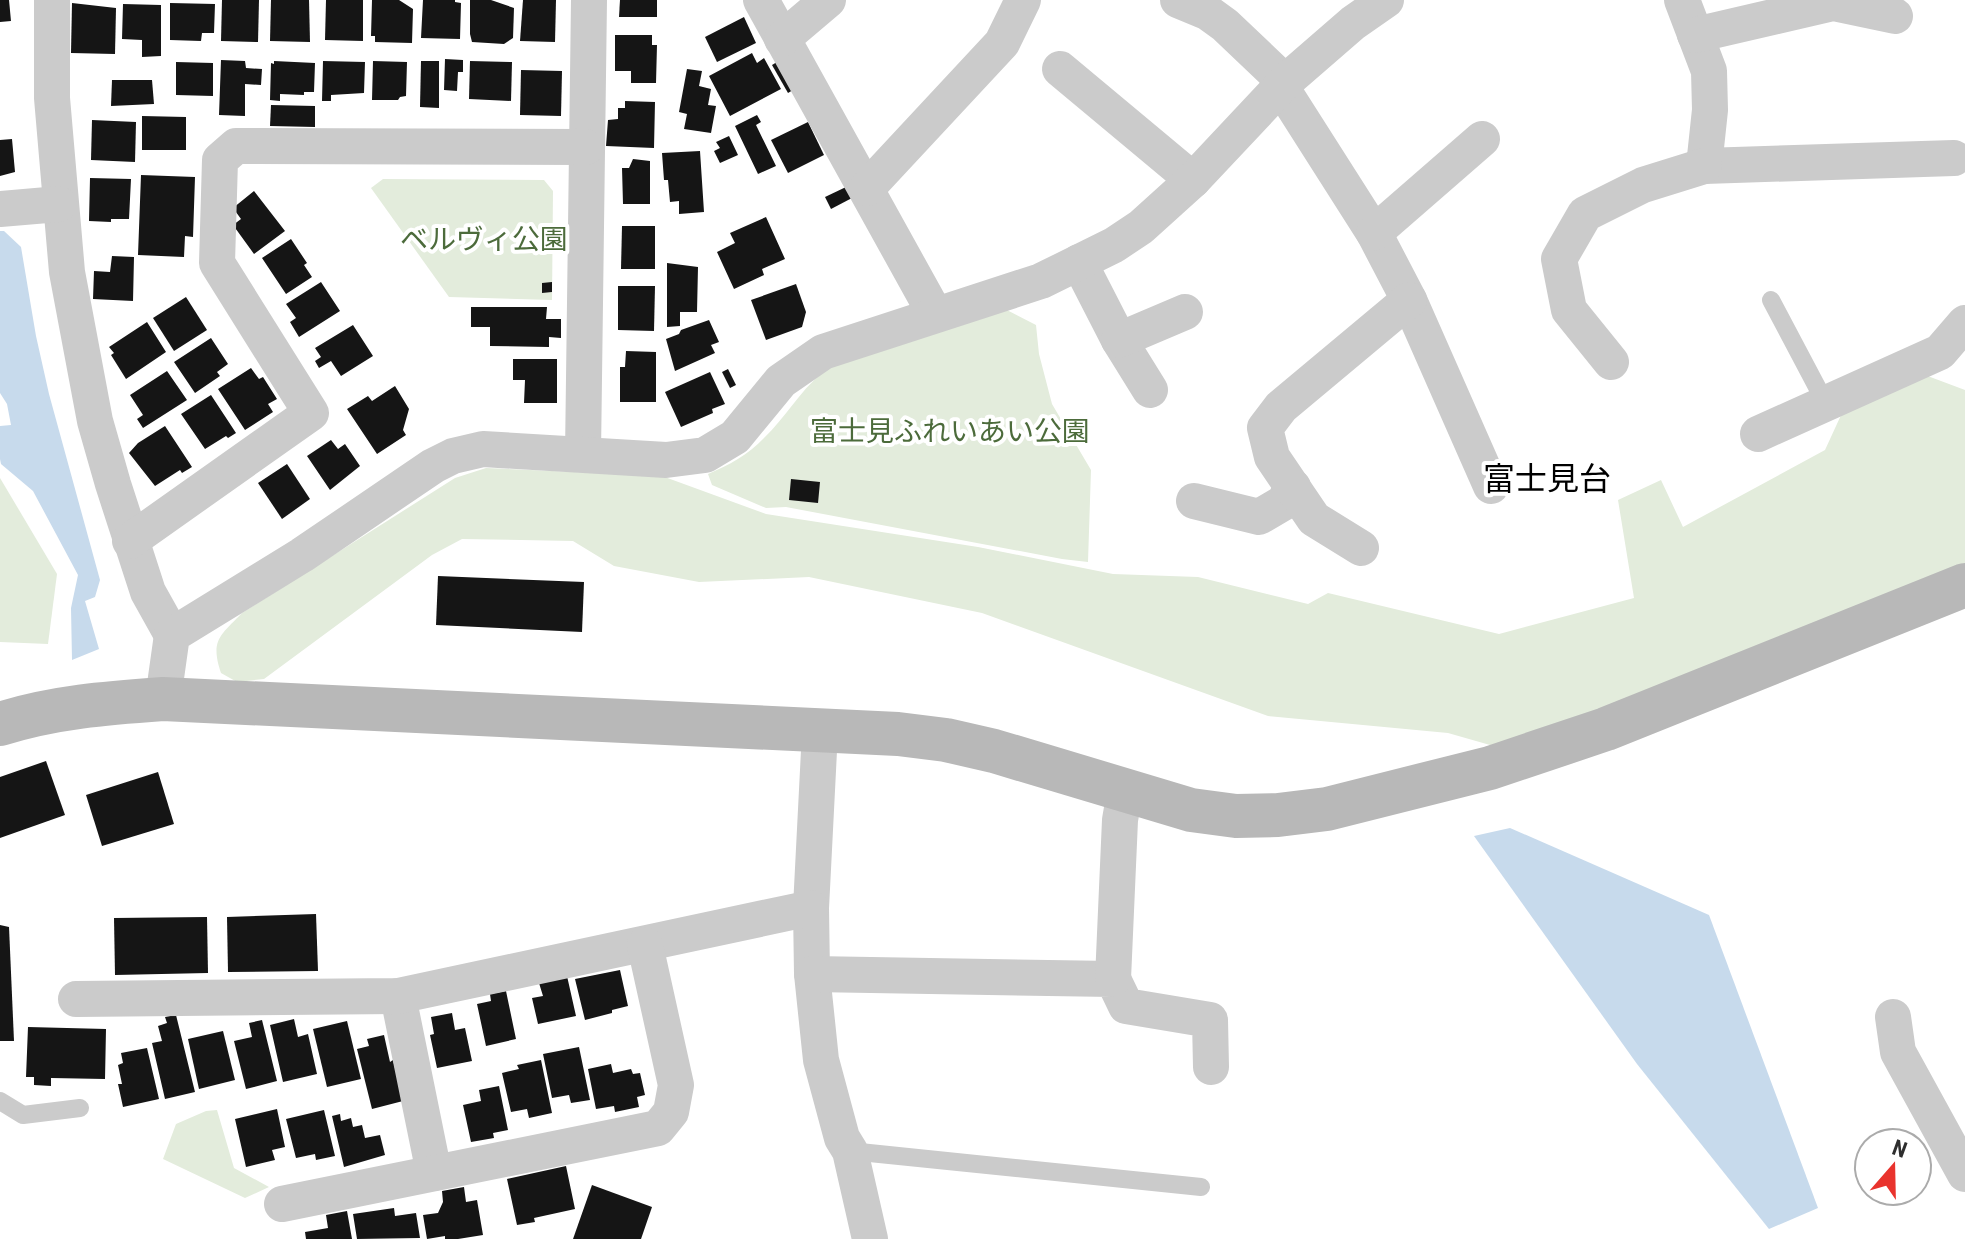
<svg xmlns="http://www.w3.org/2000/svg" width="1965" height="1239" font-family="'Roboto Condensed','Noto Sans JP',sans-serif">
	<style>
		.green { fill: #e3ecdc }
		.water { fill: #c7daec }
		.building { fill: #151515 }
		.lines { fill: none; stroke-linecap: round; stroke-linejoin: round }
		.lane { stroke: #cbcbcb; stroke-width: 18 }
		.street { stroke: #cbcbcb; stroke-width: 36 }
		.secondary { stroke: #b8b8b8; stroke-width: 44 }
		.labels { text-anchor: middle; stroke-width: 8; stroke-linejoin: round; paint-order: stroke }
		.park-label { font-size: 28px; fill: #4c6b3b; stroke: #fff }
		.quarter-label { font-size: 32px; fill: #000; stroke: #fff }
	</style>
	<rect width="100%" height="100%" fill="#fff"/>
	<g class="green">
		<polygon points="383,179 544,180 553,191 552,300 449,297 371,188"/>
		<path d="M1001,307l35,18 3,29 13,50 39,66 -3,92 -26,-3 -276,-52 -20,1 -54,-23 -4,-11c21,-9 40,-19 56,-36 21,-20 35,-46 58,-65 40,-32 128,-51 179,-66z"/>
		<path d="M1925,375l40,15v176l-461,183 -56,-16 -180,-17 -286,-103 -173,-36 -110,5 -85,-16 -41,-25 -111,-2 -30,16 -168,124 -27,3 -16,-9c-11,-33 -1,-37 21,-60l213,-135 31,-10 176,8 104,38 212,33 135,27 85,3 110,27 20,-11 171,41 135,-36 -16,-98 43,-20 22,47 142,-77 17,-37z"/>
		<polygon points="0,478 57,574 48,644 0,642"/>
		<polygon points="217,1110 234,1168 269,1187 245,1198 163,1159 176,1124 206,1111"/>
	</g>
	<g class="water">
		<polygon points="0,231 4,231 21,247 36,336 49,394 100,580 95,597 85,601 99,649 72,660 71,608 78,575 33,491 1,464 0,459 0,426 11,425 7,404 0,393"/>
		<polygon points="1510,828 1709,915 1818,1208 1769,1229 1637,1064 1474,836"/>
	</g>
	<g class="building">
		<polygon points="0,0 9,0 11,21 0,22"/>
		<polygon points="222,0 259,0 258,42 221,41"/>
		<polygon points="271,0 309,0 310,42 270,41"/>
		<polygon points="326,0 363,0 363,41 325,40"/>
		<polygon points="372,0 399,0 413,9 412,43 375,42 375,36 371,36"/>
		<polygon points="423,0 455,0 455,2 461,3 460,39 421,38"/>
		<polygon points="470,0 491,0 514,8 513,38 504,44 472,42 470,34"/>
		<polygon points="523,0 556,0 555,42 520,41"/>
		<polygon points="620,0 657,0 657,17 619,17"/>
		<polygon points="72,3 116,8 115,54 71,53"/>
		<polygon points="170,3 215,4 214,33 202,33 201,41 170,40"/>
		<polygon points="123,4 161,5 161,56 142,57 142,40 122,39"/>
		<polygon points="744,17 756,43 717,62 705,37"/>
		<polygon points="615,35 652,35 652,45 657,45 656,83 631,83 631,71 615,71"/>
		<polygon points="752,53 757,63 764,58 781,89 730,116 709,76"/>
		<polygon points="445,59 463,60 463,72 458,72 457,91 444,90"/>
		<polygon points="221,60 245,61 246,68 262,69 261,85 245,84 245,116 219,115"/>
		<polygon points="274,61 315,63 314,92 304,92 304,95 280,94 280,101 270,100 271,63 274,64"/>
		<polygon points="323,61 365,62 364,93 331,95 331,101 322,101"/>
		<polygon points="373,61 407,62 406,96 400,97 398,100 372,100"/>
		<polygon points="421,61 439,61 439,108 420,107"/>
		<polygon points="470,61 512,62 511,101 469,99"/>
		<polygon points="176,62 213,63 213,96 176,95"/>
		<polygon points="777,62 793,90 788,93 772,65"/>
		<polygon points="687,69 702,71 699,86 711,89 708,105 716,106 711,133 684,129 687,114 679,112"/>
		<polygon points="521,70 562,71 561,116 520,115"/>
		<polygon points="112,80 152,80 154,104 111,106"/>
		<polygon points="625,101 655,102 654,148 606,146 608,120 618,119 618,108 625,108"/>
		<polygon points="271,105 315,106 315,127 270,126"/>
		<polygon points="757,115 761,122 756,125 776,166 758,174 735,126"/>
		<polygon points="142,116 186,117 186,150 142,150"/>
		<polygon points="92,120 136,122 135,162 91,160"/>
		<polygon points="808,122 824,155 788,173 771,140"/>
		<polygon points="729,136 738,155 720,163 714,151 720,148 716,142"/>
		<polygon points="12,139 15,172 0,176 0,140"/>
		<polygon points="700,151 704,212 679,214 679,201 670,202 668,180 664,180 662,153"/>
		<polygon points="633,159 650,161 650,204 623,204 622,168 629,168"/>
		<polygon points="141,175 195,177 193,237 185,236 184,257 138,255"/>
		<polygon points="90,178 131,179 129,219 111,219 111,222 89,221"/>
		<polygon points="846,187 852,198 831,209 825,197"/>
		<polygon points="254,191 285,231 254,254 233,225 241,219 233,208"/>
		<polygon points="766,217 785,259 762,269 764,275 734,289 717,252 735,243 730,233"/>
		<polygon points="622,226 655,226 655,269 621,269"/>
		<polygon points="291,239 307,263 304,265 312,277 286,294 262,258"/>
		<polygon points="112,256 134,257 133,301 93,299 94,271 110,272"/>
		<polygon points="667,263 698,267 697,312 680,312 680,326 667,327"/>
		<polygon points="321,282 340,311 299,337 290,322 296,318 286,304"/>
		<polygon points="552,282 552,292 542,293 542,283"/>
		<polygon points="796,284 806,312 802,327 766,340 751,300"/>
		<polygon points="618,286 655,286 654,331 618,330"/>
		<polygon points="186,297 207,330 174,351 153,318"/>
		<polygon points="471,307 547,307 546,319 561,319 561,338 549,337 549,347 490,346 490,327 471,327"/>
		<polygon points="709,320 719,342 711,345 715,353 675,371 666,339 679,334 681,330"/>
		<polygon points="147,322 166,352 126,379 111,355 114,353 109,347"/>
		<polygon points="353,325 373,356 341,376 331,361 319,368 315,361 321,357 315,348"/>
		<polygon points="211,338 228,364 217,372 220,376 195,393 174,362"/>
		<polygon points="626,351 656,352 656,402 620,402 620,367 625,367"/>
		<polygon points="513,359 557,359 557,403 524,403 525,380 513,380"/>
		<polygon points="251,368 259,379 263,377 277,399 268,404 273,412 245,430 218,389"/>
		<polygon points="728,369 736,385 730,388 722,372"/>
		<polygon points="167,371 187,400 143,428 137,419 143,415 130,395"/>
		<polygon points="710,372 725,404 712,409 713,413 681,427 665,392"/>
		<polygon points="395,386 409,409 403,430 406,435 377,454 347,409 368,396 372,401"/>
		<polygon points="211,395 236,433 228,438 226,436 205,449 181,414"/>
		<polygon points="165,426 192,467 182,473 180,470 155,486 129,453 138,443"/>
		<polygon points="331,440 338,449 345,444 360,466 330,490 307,456"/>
		<polygon points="287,464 310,499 282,519 258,483"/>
		<polygon points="791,479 820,482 818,503 789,500"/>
		<polygon points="438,576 584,582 582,632 436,625"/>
		<polygon points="46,761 65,815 0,838 0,777"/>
		<polygon points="158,772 174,824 102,846 86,795"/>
		<polygon points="316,914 318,971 228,972 227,917"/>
		<polygon points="207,917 208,973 115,975 114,918"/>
		<polygon points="0,925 9,927 14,1041 0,1041"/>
		<polygon points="620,970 628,1006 612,1010 612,1013 585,1020 575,979"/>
		<polygon points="567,976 576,1016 538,1024 532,998 543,996 539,983"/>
		<polygon points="506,991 516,1039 486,1046 477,1004 491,1001 490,994"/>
		<polygon points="452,1013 455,1030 465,1028 472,1061 437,1068 430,1035 434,1034 431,1017"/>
		<polygon points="176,1015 195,1092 165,1099 152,1043 162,1041 158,1026 167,1023 165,1017"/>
		<polygon points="294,1019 298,1037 308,1034 317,1074 283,1082 270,1025"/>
		<polygon points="262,1020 277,1081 246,1089 234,1041 252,1037 249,1023"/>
		<polygon points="347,1021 361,1079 327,1087 313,1029"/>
		<polygon points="28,1027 106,1029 105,1079 51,1078 51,1086 34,1085 34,1077 26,1077"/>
		<polygon points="223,1031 235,1080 199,1089 188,1039"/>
		<polygon points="384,1035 390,1062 393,1060 403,1101 372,1109 357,1049 369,1046 367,1039"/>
		<polygon points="579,1047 590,1100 571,1103 569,1095 552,1098 543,1054"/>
		<polygon points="147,1048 159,1099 123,1107 118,1084 122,1084 118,1065 123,1063 121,1053"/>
		<polygon points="541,1060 552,1113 529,1118 527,1109 511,1112 502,1073 519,1069 517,1065"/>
		<polygon points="611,1064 613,1073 631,1069 633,1074 640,1073 645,1095 637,1097 639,1107 615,1112 614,1106 596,1109 588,1069"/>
		<polygon points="499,1086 508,1130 493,1133 494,1138 471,1142 463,1105 481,1101 479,1090"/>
		<polygon points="277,1109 285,1147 272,1150 275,1160 246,1167 235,1119"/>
		<polygon points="324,1110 335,1156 316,1160 315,1154 296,1158 286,1119"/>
		<polygon points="340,1114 341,1121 351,1118 353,1127 362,1125 365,1138 380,1135 385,1155 344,1167 332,1116"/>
		<polygon points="566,1166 575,1209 534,1218 535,1222 517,1225 507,1179"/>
		<polygon points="592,1185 652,1207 641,1239 573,1239"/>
		<polygon points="464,1187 466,1202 477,1200 483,1235 458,1239 445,1239 445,1236 427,1239 423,1215 438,1213 443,1202 442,1191"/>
		<polygon points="394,1208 395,1216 416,1213 420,1238 357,1239 353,1214"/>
		<polygon points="347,1211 352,1239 306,1239 305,1232 328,1228 326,1215"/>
	</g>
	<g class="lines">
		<g class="lane">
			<polyline points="1771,300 1826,404"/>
			<polyline points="0,1101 23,1115 80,1108"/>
			<polyline points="850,1151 1201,1187"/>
		</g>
		<g class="street">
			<polyline points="52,0 52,98 67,272 95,421 113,484 148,592 172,635"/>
			<polyline points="761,0 935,314"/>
			<polyline points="1178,0 1207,12 1225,25 1285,82"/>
			<polyline points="1682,0 1709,71 1710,110 1704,166 1954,158"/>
			<polyline points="1695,35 1833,3 1895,16"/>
			<polyline points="782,39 828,0"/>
			<polyline points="1060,69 1193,180"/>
			<polyline points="1281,87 1374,233 1409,300 1491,486"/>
			<polyline points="867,188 1002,43 1023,0"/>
			<polyline points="0,209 59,204"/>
			<polyline points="1374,233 1482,139"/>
			<polyline points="1079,262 1119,340 1150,390"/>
			<polyline points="1119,340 1185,312"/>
			<polyline points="1611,362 1569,310 1559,259 1585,214 1643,185 1704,166"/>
			<polyline points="1758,434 1940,352 1965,323"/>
			<polyline points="583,454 589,0"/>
			<polyline points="1194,501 1259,517 1283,503 1293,487"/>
			<polyline points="130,541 311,413 217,263 220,160 236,146 586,147"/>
			<polyline points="1361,548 1314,519 1272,457 1265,428 1281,407 1409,300"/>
			<polyline points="163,699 172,635 302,555 433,466 453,456 483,449 666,460 705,455 735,437 781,381 823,352 1041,281 1114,245 1141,227 1193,180 1285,82 1353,23 1386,0"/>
			<polyline points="820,731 811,908 812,974 821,1060 842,1138 850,1151 870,1239"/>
			<polyline points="812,974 1113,979 1126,1006 1210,1020 1211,1067"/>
			<polyline points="1113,979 1120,820 1125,791"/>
			<polyline points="398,996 434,1173"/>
			<polyline points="76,999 398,996 811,908"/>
			<polyline points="1893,1017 1898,1052 1965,1174"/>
			<polyline points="282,1204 658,1128 671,1112 676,1085 645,945"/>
		</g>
		<path class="secondary" d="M0,724c54,-17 107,-21 163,-25l735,35 48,6 48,11 197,59 45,6 42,-1 49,-6 163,-41 116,-39 359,-144"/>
	</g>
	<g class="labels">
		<g class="park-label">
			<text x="484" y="249">ベルヴィ公園</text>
			<text x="950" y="441">富士見ふれいあい公園</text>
		</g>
		<g class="quarter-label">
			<text x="1547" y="490">富士見台</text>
		</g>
	</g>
	<g transform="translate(1893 1167) rotate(20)"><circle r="38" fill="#ffffff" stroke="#ababab" stroke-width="2"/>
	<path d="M0-6L14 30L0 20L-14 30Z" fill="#e9332d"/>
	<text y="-12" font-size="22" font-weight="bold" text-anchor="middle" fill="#2e2e2e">N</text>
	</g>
</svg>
